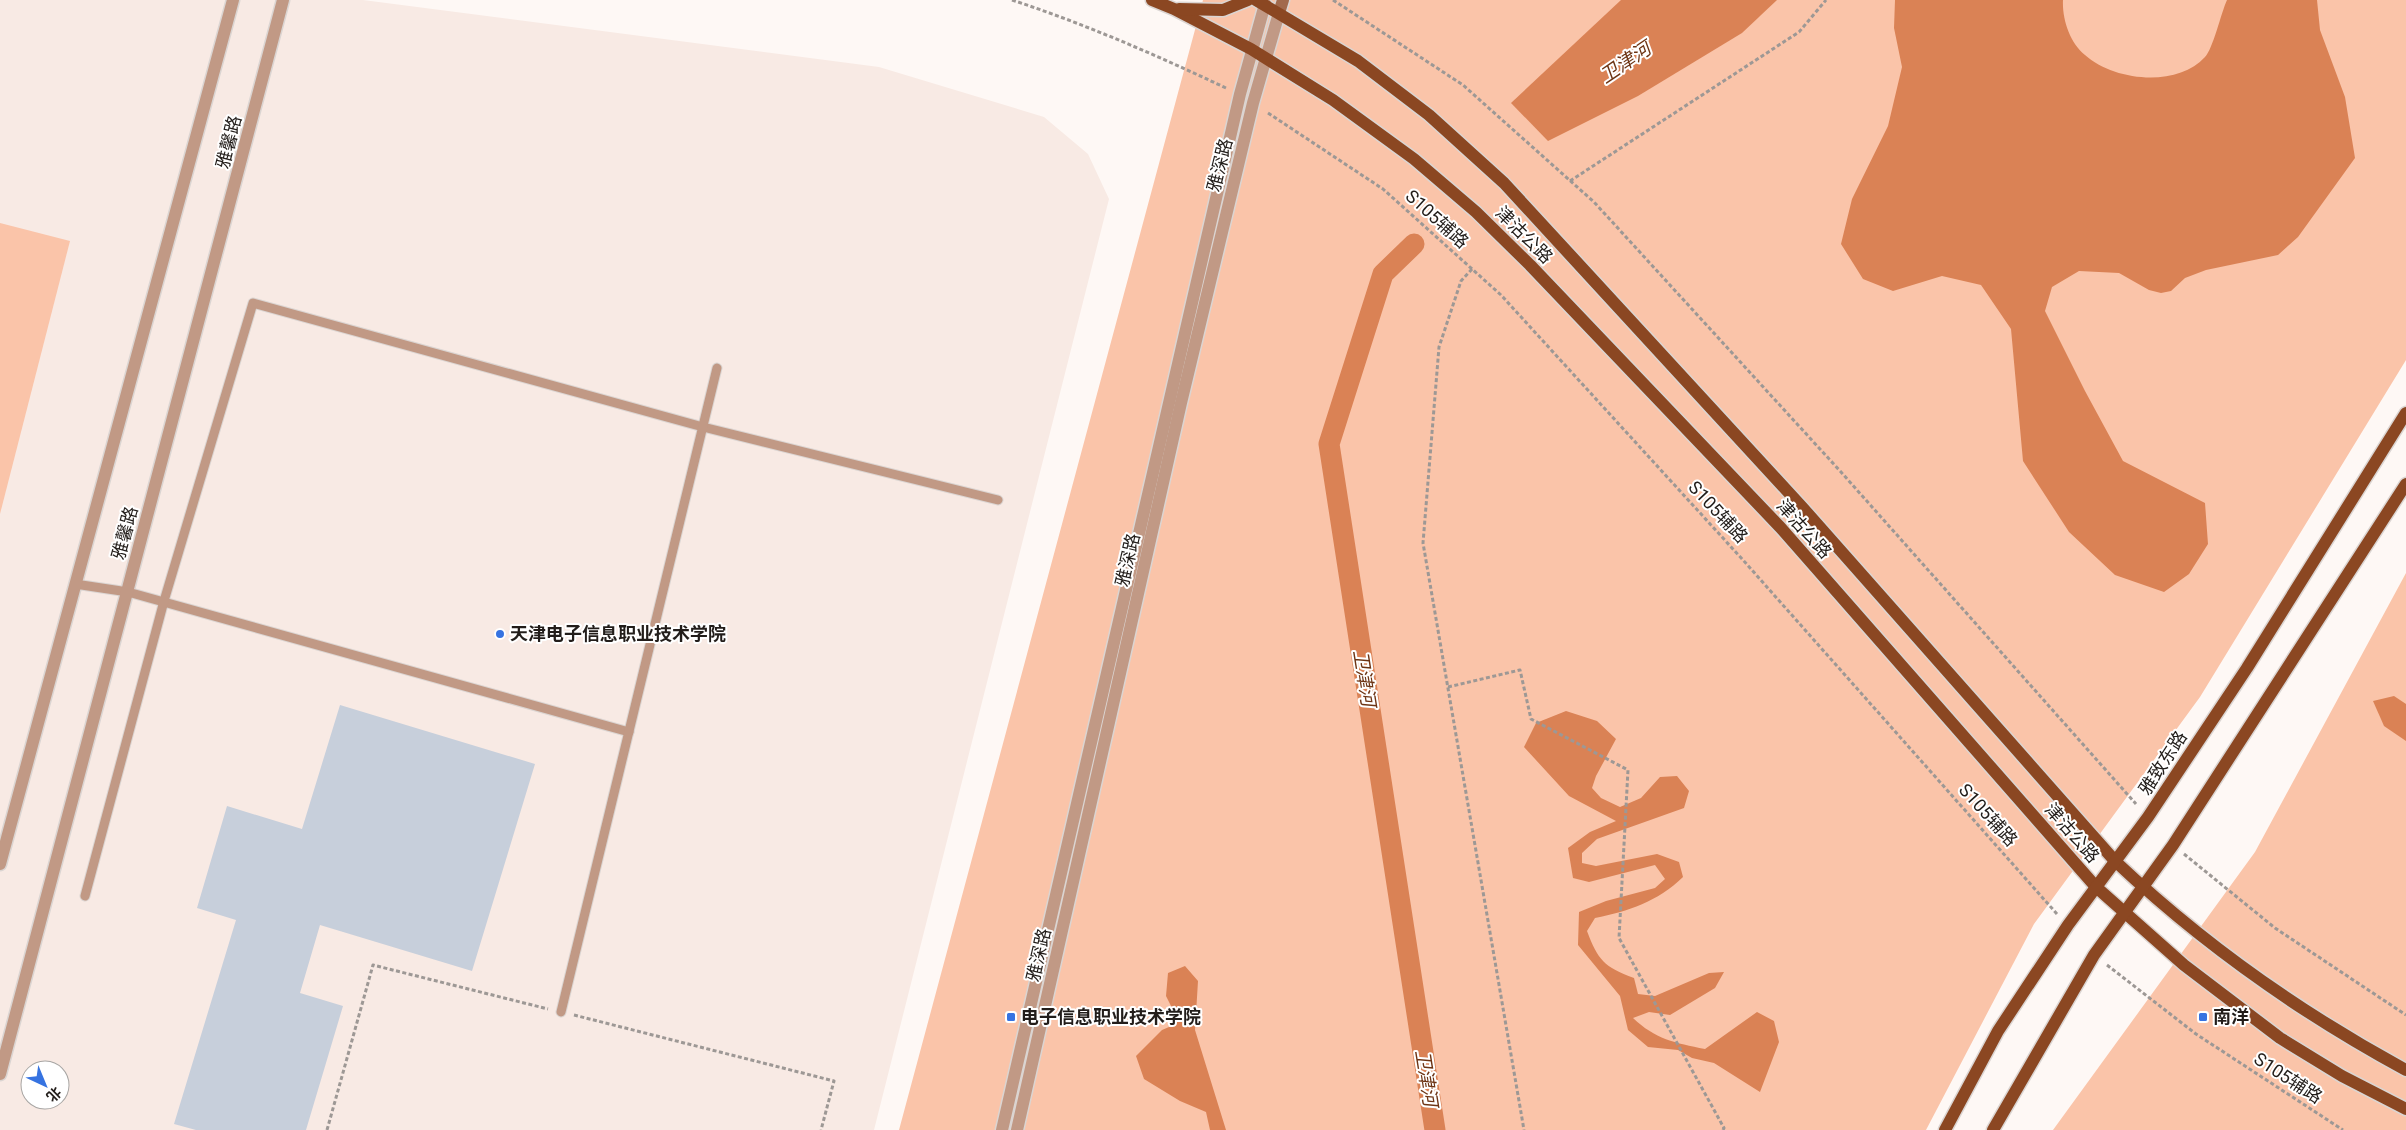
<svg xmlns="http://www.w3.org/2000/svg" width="2406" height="1130" font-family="Roboto,'Noto Sans SC',sans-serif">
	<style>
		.built { fill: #f8eae4; fill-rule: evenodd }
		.green { fill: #fac4a9 }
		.water { fill: #da8255 }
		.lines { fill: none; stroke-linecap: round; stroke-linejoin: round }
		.canal { stroke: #da8255; stroke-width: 21 }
		.building { fill: #c7cfdb }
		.service-casing { stroke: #dbd5d2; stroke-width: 11 }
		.minor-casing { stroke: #dbd5d2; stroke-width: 15 }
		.tertiary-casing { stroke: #dbd5d2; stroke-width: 15 }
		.secondary-casing { stroke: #dbd5d2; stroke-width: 15 }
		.primary-casing { stroke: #dbd5d2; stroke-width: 15 }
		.path { stroke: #9d9895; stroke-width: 3; stroke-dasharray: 4 2.5; stroke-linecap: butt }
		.service { stroke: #c19985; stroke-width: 9 }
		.minor { stroke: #c19985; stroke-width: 12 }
		.tertiary { stroke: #c19985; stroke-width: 12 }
		.secondary { stroke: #a26a4d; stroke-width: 12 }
		.primary { stroke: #8b4722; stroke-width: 12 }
		.poi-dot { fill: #3673e1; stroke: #fff; stroke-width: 2 }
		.labels { text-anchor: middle; stroke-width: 4; stroke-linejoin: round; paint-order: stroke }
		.street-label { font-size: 18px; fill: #221d1a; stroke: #fff }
		.poi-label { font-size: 18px; font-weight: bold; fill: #221d1a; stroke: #fff; text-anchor: start }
		.water-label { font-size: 19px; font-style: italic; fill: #6d3414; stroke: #fff }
	</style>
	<rect width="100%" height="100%" fill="#fef8f5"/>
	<path class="built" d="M0,0h363l516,67 165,50 44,37 21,45 -235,931h-874zM30,1070h30v30h-30z"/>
	<g class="green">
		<polygon points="1203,0 2406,0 2406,360 2200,697 2034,924 1926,1130 899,1130"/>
		<polygon points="0,223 70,241 0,514"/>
		<polygon points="2406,573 2406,1130 2053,1130 2255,852"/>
	</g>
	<g class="water">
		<polygon points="1621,0 1777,0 1742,33 1638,96 1548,141 1511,103"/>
		<path d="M1895,0h168c-1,19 7,43 22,55 29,26 92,33 120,2 8,-8 16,-44 22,-57h90l3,30 25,67 10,61 -57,79 -20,18 -72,15 -21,8 -14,13 -10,2 -12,-3 -30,-17 -40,-2 -27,16 -7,24 40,80 38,70 82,42 3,41 -19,30 -25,18 -49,-17 -46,-43 -46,-71 -12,-132 -30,-44 -39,-9 -49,15 -30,-12 -22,-35 11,-45 36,-73 14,-59 -8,-39z"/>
		<polygon points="2394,696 2406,704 2406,741 2384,726 2373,701"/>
		<path d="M1566,711l31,10 19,18 -20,37 -4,12 9,10 19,9 21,-9 19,-21 17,-1 12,15 -5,17 -87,31 -15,14v10l14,3 61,-12 22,8 4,15c-26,25 -54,34 -88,41l-8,13c11,29 17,36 47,47l4,16 17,2 54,-23 15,-1 -9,16 -45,27 -21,-3 -16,6c22,21 42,25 72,31l52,-37 17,9 5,21 -19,50 -46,-29 -22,-5 -14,-8 -30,-3 -20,-17 -8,-34 -42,-51 1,-33 27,-11 49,-13 10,-9 -10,-14 -66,17 -16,-4 -5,-30 22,-16 26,-11 -47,-25 -45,-49 12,-24z"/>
		<polygon points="1185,966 1198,981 1195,1030 1226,1130 1210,1130 1206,1112 1180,1101 1144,1079 1136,1056 1162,1030 1176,1024 1174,1012 1166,996 1168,973"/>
	</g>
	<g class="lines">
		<polyline class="canal" points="1414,244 1383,274 1329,444 1435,1130"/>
	</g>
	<polygon class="building" points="340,705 535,764 472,971 320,925 300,993 343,1006 306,1130 196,1130 174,1124 236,920 197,908 227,806 302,829"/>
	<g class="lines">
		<defs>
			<g id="service">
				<polyline points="75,584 128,592 629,732"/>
				<polyline points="85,896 164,601 253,303 703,427 998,500"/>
				<polyline points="561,1012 717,368"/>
			</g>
			<g id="minor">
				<polyline points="0,864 233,0"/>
				<polyline points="0,1074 283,0"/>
			</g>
			<g id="tertiary">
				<polyline points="1002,1130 1240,94 1265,4"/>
				<polyline points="1017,1130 1181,403 1253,103 1279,13"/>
			</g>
			<polyline id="secondary" points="1279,13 1283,0"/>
			<g id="primary">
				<polyline points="1152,0 1174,9 1251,49 1333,100 1414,159 1476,212 1530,265 1780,527 2096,887 2184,965 2280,1038 2342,1076 2406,1109"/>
				<path d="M1256,0l102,61 71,54 75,68 298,324 313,354c89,84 184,151 291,209"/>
				<polyline points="1179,9 1223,10 1248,0"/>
				<polyline points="1945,1130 1998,1031 2068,925 2148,817 2247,668 2406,413"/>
				<polyline points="1993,1130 2094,955 2173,845 2406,484"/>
			</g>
		</defs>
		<use href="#service" class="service-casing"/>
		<use href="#minor" class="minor-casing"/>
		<use href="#tertiary" class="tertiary-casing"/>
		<use href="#secondary" class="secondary-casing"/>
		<use href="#primary" class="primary-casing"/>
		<g class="path">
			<path d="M1012,0c73,24 144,55 214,88"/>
			<polyline points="1333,0 1463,85 1594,202 1841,472 2136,804"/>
			<polyline points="1268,113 1383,189 1501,295 1743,560 2057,914"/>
			<polyline points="1570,181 1799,32 1826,0"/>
			<polyline points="1472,269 1461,281 1439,347 1423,543 1524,1130"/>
			<polyline points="1448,687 1520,670 1531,719 1628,770 1619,938 1724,1128 1723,1130"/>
			<polyline points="2184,854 2275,928 2406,1015"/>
			<polyline points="2107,965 2196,1034 2343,1130"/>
			<polyline points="574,1015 834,1081 821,1130"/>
			<polyline points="327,1130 373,965 548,1009"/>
		</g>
		<use href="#service" class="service"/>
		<use href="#minor" class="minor"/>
		<use href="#tertiary" class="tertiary"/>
		<use href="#secondary" class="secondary"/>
		<use href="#primary" class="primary"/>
	</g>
	<g class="poi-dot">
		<circle cx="500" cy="634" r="5"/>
		<rect x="1006" y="1012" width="10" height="10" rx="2.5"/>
		<rect x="2198" y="1012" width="10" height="10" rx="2.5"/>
	</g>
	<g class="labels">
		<g class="street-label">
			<text transform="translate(229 142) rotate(-76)" y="6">雅馨路</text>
			<text transform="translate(1220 165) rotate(-76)" y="6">雅深路</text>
			<text transform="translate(1437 219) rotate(42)" y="6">S105辅路</text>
			<text transform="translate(1524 235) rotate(45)" y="6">津沽公路</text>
			<text transform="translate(1718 512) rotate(47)" y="6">S105辅路</text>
			<text transform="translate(1804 529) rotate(48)" y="6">津沽公路</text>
			<text transform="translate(125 533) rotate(-75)" y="6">雅馨路</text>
			<text transform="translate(1128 560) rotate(-77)" y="6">雅深路</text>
			<text transform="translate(2163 763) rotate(-57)" y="6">雅致东路</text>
			<text transform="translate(1988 815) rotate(48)" y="6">S105辅路</text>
			<text transform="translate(2072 833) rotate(49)" y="6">津沽公路</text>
			<text transform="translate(1039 955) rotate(-77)" y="6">雅深路</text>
			<text transform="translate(2288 1078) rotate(33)" y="6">S105辅路</text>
		</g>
		<g class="poi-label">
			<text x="510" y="640">天津电子信息职业技术学院</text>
			<text x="1021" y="1023">电子信息职业技术学院</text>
			<text x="2213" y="1023">南洋</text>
		</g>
		<g class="water-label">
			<text transform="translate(1625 62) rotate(-34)" y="7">卫津河</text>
			<text transform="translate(1365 678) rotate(81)" y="7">卫津河</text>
			<text transform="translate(1427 1078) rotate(81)" y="7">卫津河</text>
		</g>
	</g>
	<g transform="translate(45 1085) rotate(136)"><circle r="24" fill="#ffffff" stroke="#a7a5a3"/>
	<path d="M0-4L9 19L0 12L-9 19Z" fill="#3673e1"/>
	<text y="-8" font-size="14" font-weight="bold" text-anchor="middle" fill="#221d1a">北</text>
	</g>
</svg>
